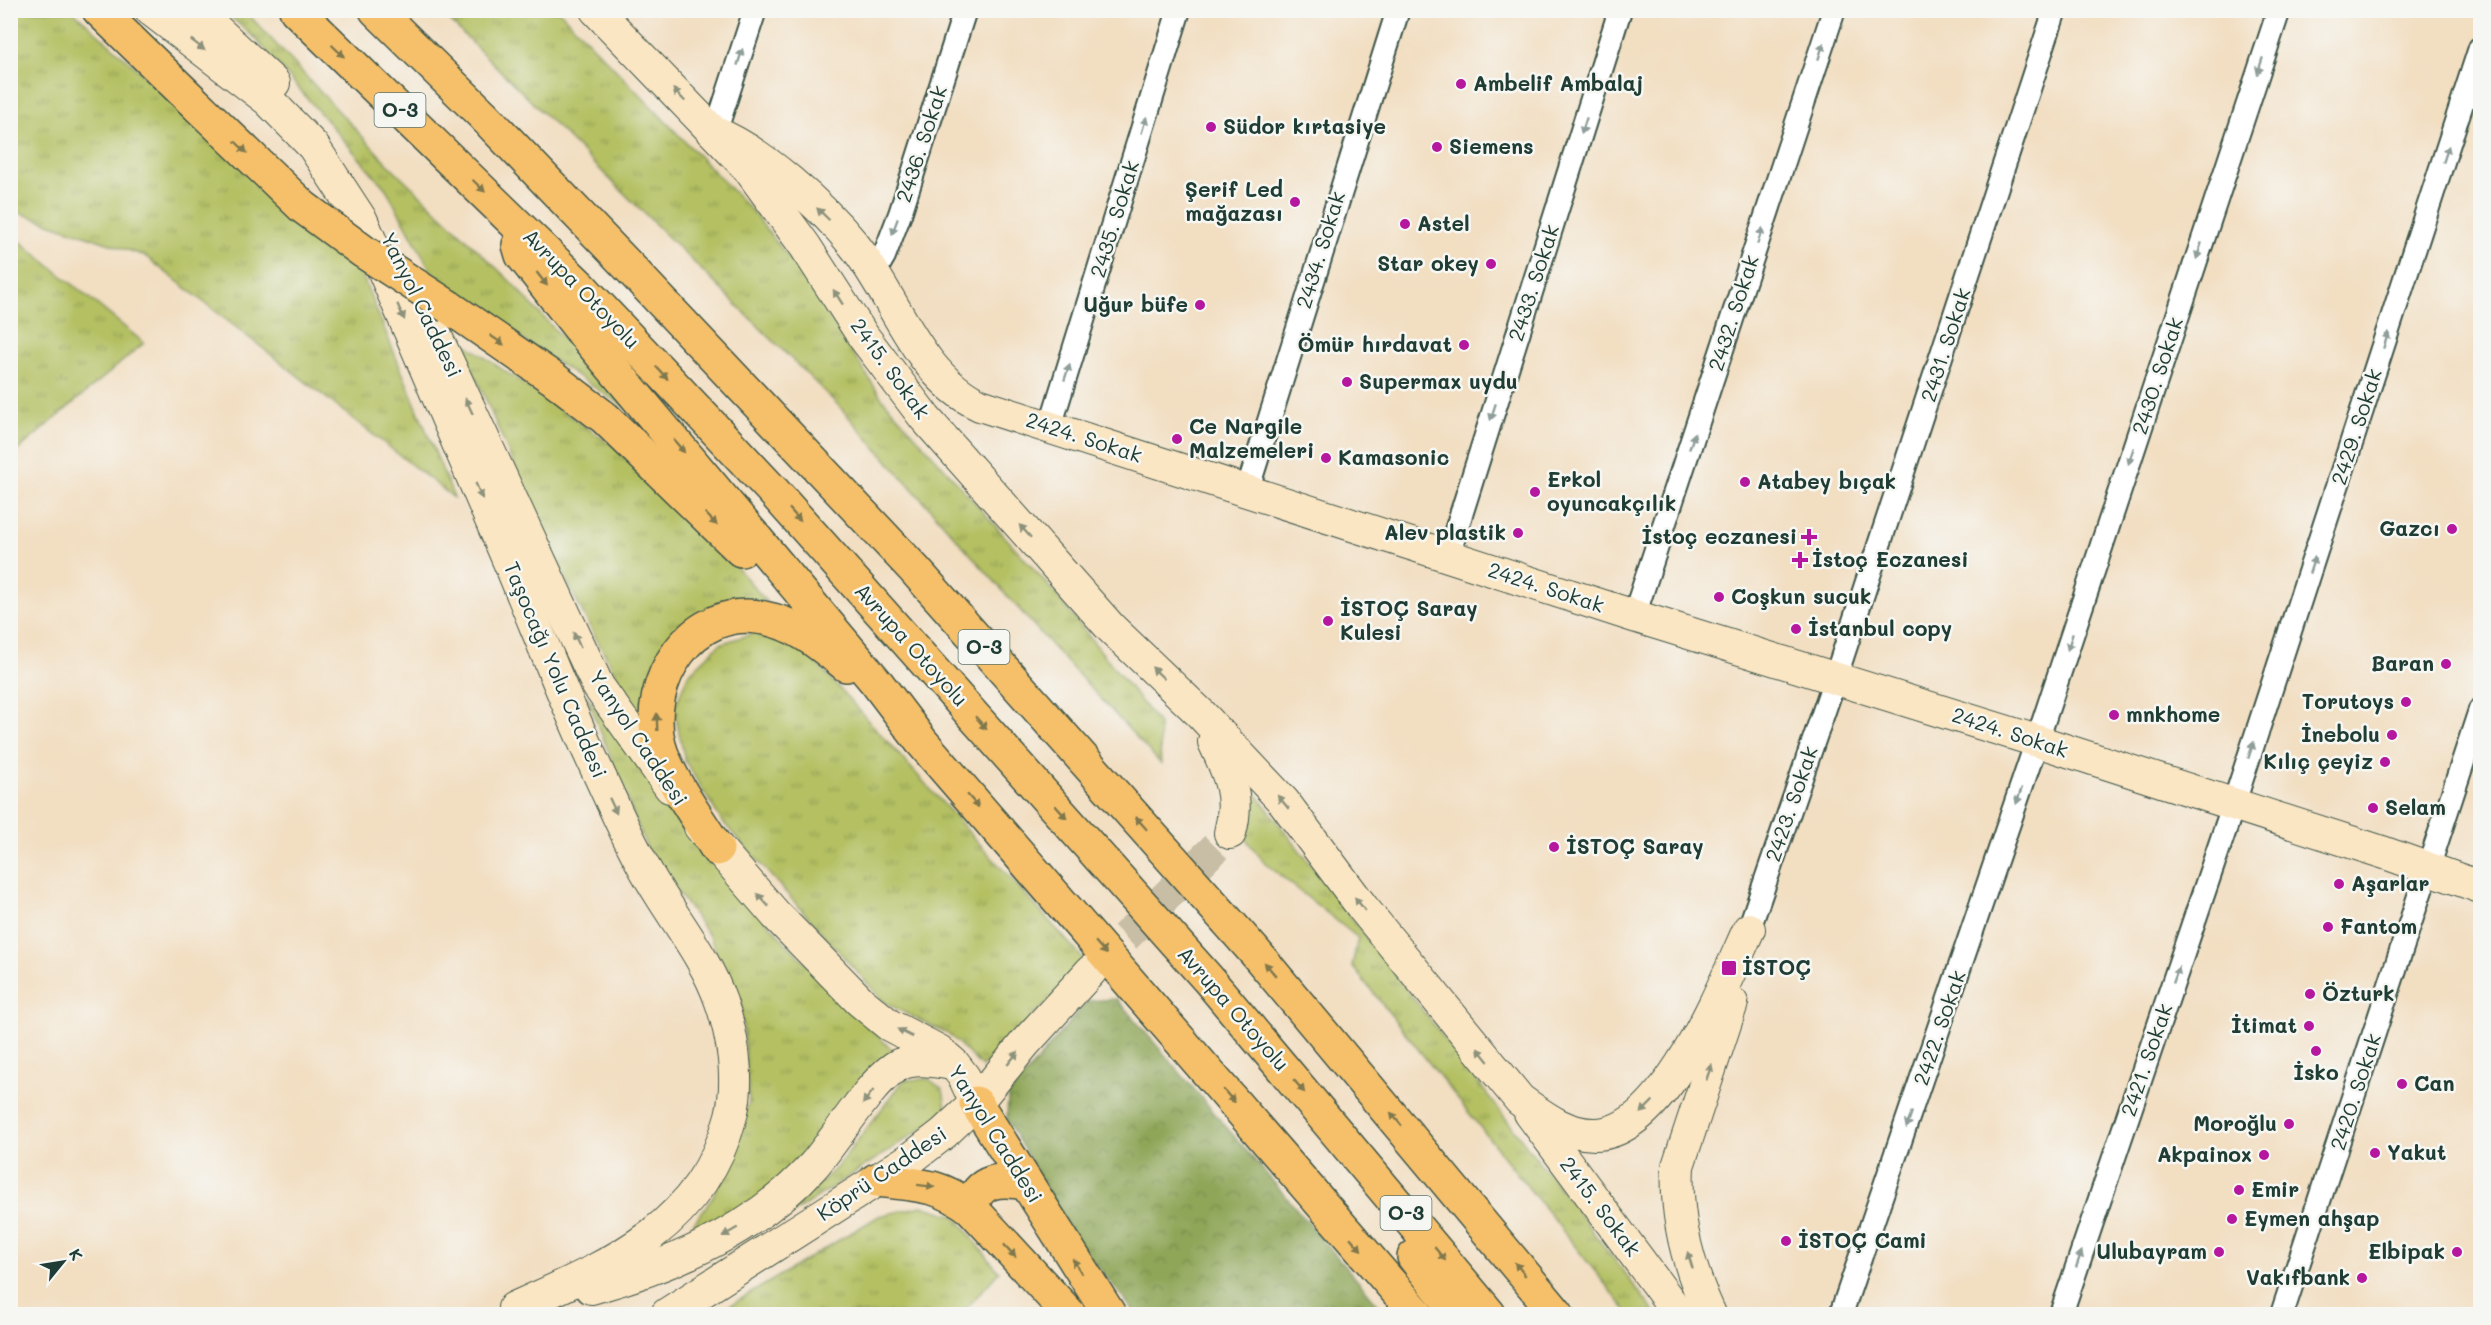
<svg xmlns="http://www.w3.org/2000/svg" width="2491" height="1325" font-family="Mali,sans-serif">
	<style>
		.grass { fill: url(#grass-tufts); stroke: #6a7e4b; stroke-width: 1.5 }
		.forest { fill: url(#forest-crowns); stroke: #577246; stroke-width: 1.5 }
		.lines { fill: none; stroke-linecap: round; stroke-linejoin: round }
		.secondary-tunnel { stroke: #c8bea5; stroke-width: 32; stroke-dasharray: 32 16; stroke-linecap: butt }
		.street-casing { stroke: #3f5549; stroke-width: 26 }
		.secondary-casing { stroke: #3f5549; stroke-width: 34 }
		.primary-casing { stroke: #3f5549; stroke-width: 36 }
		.highway-casing { stroke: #3f5549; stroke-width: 36 }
		.street { stroke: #fff; stroke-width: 22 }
		.secondary { stroke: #fbe6c4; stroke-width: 32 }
		.primary { stroke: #f6c06b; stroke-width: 33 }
		.highway { stroke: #f6c06b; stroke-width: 33 }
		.highway-bridge-casing { stroke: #3f5549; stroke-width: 36; stroke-linecap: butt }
		.highway-bridge { stroke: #f6c06b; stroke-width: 33 }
		.oneway { fill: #8d927c }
		.oneway2 { fill: #80784d }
		.oneway3 { fill: #8f9e9a }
		.poi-dot { fill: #b5179e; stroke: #f6f6f2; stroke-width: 2 }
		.labels { text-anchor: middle; stroke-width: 5; stroke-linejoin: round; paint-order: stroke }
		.shield { fill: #f6f6f2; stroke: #60746d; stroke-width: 1.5 }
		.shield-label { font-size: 20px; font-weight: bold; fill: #1f3d34 }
		.poi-label { font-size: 21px; font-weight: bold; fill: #1f3d34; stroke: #f6f6f2; text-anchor: start }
		.street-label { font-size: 21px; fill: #1f3d34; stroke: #f6f6f2 }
	</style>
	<defs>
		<pattern id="grass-tufts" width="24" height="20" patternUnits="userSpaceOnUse" patternTransform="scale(1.5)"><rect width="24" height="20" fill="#b4c062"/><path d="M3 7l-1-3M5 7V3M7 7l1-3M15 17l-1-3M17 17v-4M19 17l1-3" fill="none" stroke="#929d52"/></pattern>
		<pattern id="forest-crowns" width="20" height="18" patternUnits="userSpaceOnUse" patternTransform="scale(1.5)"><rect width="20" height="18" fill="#8fa658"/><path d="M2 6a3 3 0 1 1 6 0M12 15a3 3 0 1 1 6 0" fill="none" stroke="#74884a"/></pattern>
	</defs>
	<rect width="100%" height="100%" fill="#f6f6f2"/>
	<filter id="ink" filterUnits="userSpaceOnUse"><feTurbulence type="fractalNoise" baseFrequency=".0167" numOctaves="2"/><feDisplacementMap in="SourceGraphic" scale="12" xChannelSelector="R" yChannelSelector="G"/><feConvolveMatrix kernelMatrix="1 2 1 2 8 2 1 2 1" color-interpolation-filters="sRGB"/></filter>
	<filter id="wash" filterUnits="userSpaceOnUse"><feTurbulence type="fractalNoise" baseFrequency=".008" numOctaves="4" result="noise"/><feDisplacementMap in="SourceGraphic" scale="24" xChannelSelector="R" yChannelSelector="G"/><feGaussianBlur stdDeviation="1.35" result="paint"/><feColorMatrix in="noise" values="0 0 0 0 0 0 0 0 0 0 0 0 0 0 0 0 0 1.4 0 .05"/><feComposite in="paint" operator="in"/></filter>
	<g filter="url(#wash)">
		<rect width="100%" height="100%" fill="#f2dec1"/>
		<g class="grass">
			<polygon points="11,11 73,11 360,270 454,498 145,256 11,210"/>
			<polygon points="224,11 245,11 387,163 510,281 630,411 437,282 386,189 255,38"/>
			<polygon points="440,11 559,11 752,211 806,280 881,397 1048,585 1159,724 1161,764 1050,644 839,406"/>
			<polygon points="10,233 144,343 11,456 10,456"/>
			<path d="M460,340l162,112 87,83 57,66h-25l-82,60 -19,52c-73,-113 -126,-250 -180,-373z"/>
			<polygon points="763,630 803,648 1087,963 982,1067 950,1035 885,1003 721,820 685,761 674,709 688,675 720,644"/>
			<polygon points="586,695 681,825 786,943 893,1051 791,1174 744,1213 679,1243 713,1197 749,1102 743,1023 710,937 648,851"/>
			<polygon points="1254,791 1656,1314 1629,1314 1352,966 1358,938 1265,863 1244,837 1252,822"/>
			<polygon points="929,1079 943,1090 946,1107 934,1121 779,1222 837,1167 904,1080"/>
			<polygon points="922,1206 955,1216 999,1272 961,1314 716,1314 879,1216"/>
		</g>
		<polygon class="forest" points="1117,999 1386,1314 1136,1314 1075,1238 1007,1120 1008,1096 1087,1001"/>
	</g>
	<g filter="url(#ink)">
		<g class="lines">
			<polyline class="secondary-tunnel" points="1091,971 1230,833"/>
			<defs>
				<g id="street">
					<polyline points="715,133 755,10"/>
					<polyline points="873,275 884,256 900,214 965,10"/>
					<polyline points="1050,427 1179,10"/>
					<polyline points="1247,491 1398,10"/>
					<polyline points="1448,556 1620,10"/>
					<polyline points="1634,616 1834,10"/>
					<polyline points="1749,929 1835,679 2055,10"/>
					<polyline points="1841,1314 2037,741 2279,10"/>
					<polyline points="2061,1314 2233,806 2480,48"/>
					<polyline points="2282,1314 2480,710"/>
				</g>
				<g id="secondary">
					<path d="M151,10l117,90 45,46 49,75c50,116 101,232 150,348 28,67 54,135 85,201 19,41 37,83 61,121 22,36 49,70 63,111 12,34 19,78 10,114 -29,111 -121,149 -217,192"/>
					<polyline points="195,10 274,83"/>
					<path d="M596,10l153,159 56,77 58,90 62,82 186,210 90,86 83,88 79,106 157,192c23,16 45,34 74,34 70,2 130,-151 155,-205"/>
					<path d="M715,133c45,17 109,75 139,112 41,51 63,131 126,160l654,211 403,125 348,112 95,34"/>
					<polyline points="415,291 598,686 670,787"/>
					<path d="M1214,742c15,32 26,54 16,91"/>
					<polyline points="700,827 776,915 860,1001 889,1025 939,1051 954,1064 964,1077 976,1103"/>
					<polyline points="1530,1113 1679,1314"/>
					<path d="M591,1288c81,-22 164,-58 222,-122 23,-26 55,-81 82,-99 17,-11 39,-6 58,-3"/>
					<polyline points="667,1314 913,1157 944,1133 976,1103 1025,1043 1091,971"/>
					<path d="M1710,1314c-22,-47 -35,-96 -32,-148l54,-163"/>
				</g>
				<g id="primary">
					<polyline points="976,1103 1109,1314"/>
					<path d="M876,1180c40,5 62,3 95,28l98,106"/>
					<path d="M971,1208c7,-30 30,-29 55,-25"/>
				</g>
				<g id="highway">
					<polyline points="99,10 199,107"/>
					<polyline points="296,10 581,287 773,491 1208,979 1489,1314"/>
					<polyline points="376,10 483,115 629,267 914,569 1254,951 1557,1314"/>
					<polyline points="519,245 522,255 585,335 877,683 921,741 1417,1314"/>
					<polyline points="449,307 554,379 605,418 741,550"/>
					<path d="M717,849c-17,-28 -50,-73 -58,-104 -16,-63 33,-142 105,-127 33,6 57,27 82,47"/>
					<polyline points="1414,1257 1459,1314"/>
				</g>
			</defs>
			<use href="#street" class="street-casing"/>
			<use href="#secondary" class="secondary-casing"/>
			<use href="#primary" class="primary-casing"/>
			<use href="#highway" class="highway-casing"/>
			<use href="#street" class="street"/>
			<use href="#secondary" class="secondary"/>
			<use href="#primary" class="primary"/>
			<use href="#highway" class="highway"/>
			<defs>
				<polyline id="highway-bridge" points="199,107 303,207 364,252 449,307"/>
			</defs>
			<use href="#highway-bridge" class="highway-bridge-casing"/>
			<use href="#highway-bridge" class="highway-bridge"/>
		</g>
		<defs><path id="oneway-solid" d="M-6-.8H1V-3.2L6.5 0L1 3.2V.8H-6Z" transform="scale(1.5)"/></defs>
		<g class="oneway">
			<use href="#oneway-solid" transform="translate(198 45) rotate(38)"/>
			<use href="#oneway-solid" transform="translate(679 95) rotate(-134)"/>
			<use href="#oneway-solid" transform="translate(823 214) rotate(-136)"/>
			<use href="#oneway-solid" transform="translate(838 297) rotate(-123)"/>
			<use href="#oneway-solid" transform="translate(401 312) rotate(66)"/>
			<use href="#oneway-solid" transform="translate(469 406) rotate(-115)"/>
			<use href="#oneway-solid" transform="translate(479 491) rotate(67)"/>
			<use href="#oneway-solid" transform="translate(1025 531) rotate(-132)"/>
			<use href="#oneway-solid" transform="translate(577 640) rotate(-115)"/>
			<use href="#oneway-solid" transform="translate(1158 673) rotate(-136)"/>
			<use href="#oneway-solid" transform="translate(1283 802) rotate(-130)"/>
			<use href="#oneway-solid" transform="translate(613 806) rotate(65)"/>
			<use href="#oneway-solid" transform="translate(763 900) rotate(-132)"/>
			<use href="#oneway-solid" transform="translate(1360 904) rotate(-128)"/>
			<use href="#oneway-solid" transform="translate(905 1033) rotate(-153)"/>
			<use href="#oneway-solid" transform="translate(1483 1055) rotate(-129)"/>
			<use href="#oneway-solid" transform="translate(1013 1058) rotate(-51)"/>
			<use href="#oneway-solid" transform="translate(1709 1072) rotate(-71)"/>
			<use href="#oneway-solid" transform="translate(868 1097) rotate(128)"/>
			<use href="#oneway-solid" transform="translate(1647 1107) rotate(135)"/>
			<use href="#oneway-solid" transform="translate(730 1232) rotate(150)"/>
			<use href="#oneway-solid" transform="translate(1690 1260) rotate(-107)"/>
		</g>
		<g class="oneway2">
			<use href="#oneway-solid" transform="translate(338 51) rotate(44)"/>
			<use href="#oneway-solid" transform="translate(241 147) rotate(44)"/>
			<use href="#oneway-solid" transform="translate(479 186) rotate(44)"/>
			<use href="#oneway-solid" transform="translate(542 279) rotate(52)"/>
			<use href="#oneway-solid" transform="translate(497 340) rotate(34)"/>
			<use href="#oneway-solid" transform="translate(662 373) rotate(47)"/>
			<use href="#oneway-solid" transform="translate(679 446) rotate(50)"/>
			<use href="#oneway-solid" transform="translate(795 515) rotate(48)"/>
			<use href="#oneway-solid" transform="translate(711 519) rotate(46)"/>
			<use href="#oneway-solid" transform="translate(657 722) rotate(-92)"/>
			<use href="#oneway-solid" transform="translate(981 723) rotate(48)"/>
			<use href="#oneway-solid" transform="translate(973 801) rotate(49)"/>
			<use href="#oneway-solid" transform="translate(1061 812) rotate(48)"/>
			<use href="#oneway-solid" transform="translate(1141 823) rotate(-132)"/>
			<use href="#oneway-solid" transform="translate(1101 948) rotate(49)"/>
			<use href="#oneway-solid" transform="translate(1270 969) rotate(-130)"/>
			<use href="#oneway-solid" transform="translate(1299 1086) rotate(50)"/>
			<use href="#oneway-solid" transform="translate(1229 1096) rotate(49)"/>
			<use href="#oneway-solid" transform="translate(1396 1119) rotate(-130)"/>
			<use href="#oneway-solid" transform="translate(926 1186) rotate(7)"/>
			<use href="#oneway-solid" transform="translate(1356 1244) rotate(49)"/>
			<use href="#oneway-solid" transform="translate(1010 1251) rotate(47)"/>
			<use href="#oneway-solid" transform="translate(1440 1254) rotate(51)"/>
			<use href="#oneway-solid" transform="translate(1077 1266) rotate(-122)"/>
			<use href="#oneway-solid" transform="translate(1520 1269) rotate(-129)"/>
		</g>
		<g class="oneway3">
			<use href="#oneway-solid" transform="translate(1821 51) rotate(-72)"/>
			<use href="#oneway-solid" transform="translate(740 57) rotate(-73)"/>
			<use href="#oneway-solid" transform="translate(2260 66) rotate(108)"/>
			<use href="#oneway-solid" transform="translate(1144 125) rotate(-73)"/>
			<use href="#oneway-solid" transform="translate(1584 126) rotate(108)"/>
			<use href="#oneway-solid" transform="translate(2446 154) rotate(-72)"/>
			<use href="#oneway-solid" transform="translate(895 226) rotate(110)"/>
			<use href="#oneway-solid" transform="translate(1760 236) rotate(-72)"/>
			<use href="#oneway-solid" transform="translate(2199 251) rotate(108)"/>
			<use href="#oneway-solid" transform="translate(2386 340) rotate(-72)"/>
			<use href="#oneway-solid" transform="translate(1067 372) rotate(-72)"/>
			<use href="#oneway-solid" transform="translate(1493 412) rotate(108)"/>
			<use href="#oneway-solid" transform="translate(1692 441) rotate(-72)"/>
			<use href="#oneway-solid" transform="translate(2131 456) rotate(108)"/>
			<use href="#oneway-solid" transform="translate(2312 565) rotate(-72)"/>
			<use href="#oneway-solid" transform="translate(2070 642) rotate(108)"/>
			<use href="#oneway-solid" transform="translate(2251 750) rotate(-72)"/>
			<use href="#oneway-solid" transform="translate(2019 796) rotate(109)"/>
			<use href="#oneway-solid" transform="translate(2176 975) rotate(-71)"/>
			<use href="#oneway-solid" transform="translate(1909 1120) rotate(109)"/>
			<use href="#oneway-solid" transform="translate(2079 1259) rotate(-71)"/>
		</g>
	</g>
	<g class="poi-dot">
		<circle cx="1461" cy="84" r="6"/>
		<circle cx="1211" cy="127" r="6"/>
		<circle cx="1437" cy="147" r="6"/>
		<circle cx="1295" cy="202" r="6"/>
		<circle cx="1405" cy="224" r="6"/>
		<circle cx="1491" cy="264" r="6"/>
		<circle cx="1200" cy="305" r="6"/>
		<circle cx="1464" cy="345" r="6"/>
		<circle cx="1347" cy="382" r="6"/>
		<circle cx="1177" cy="439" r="6"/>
		<circle cx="1326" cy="458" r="6"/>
		<circle cx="1745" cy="482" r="6"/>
		<circle cx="1535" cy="492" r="6"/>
		<circle cx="2452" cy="529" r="6"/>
		<circle cx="1518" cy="533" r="6"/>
		<path d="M1806 528h6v6h6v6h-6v6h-6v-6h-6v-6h6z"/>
		<path d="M1797 551h6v6h6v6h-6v6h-6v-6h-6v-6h6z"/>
		<circle cx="1719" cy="597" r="6"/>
		<circle cx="1328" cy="621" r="6"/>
		<circle cx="1796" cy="629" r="6"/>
		<circle cx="2446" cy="664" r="6"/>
		<circle cx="2406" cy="702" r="6"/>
		<circle cx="2114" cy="715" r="6"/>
		<circle cx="2392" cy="735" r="6"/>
		<circle cx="2385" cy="762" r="6"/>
		<circle cx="2373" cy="808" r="6"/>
		<circle cx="1554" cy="847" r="6"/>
		<circle cx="2339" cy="884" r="6"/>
		<circle cx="2328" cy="927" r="6"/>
		<rect x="1721" y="960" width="16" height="16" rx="3"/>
		<circle cx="2310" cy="994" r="6"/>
		<circle cx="2309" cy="1026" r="6"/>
		<circle cx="2316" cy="1051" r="6"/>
		<circle cx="2402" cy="1084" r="6"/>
		<circle cx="2289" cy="1124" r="6"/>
		<circle cx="2375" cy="1153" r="6"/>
		<circle cx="2264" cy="1155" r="6"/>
		<circle cx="2239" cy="1190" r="6"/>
		<circle cx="2232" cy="1219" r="6"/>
		<circle cx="1786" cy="1241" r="6"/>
		<circle cx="2219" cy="1252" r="6"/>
		<circle cx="2457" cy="1252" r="6"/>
		<circle cx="2362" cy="1278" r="6"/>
	</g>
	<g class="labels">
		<g class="shield">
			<rect x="374.5" y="93" width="51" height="34" rx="4.5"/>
			<rect x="958.5" y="630" width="51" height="34" rx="4.5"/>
			<rect x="1380.5" y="1196" width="51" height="34" rx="4.5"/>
		</g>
		<g class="shield-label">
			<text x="400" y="117">O-3</text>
			<text x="984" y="654">O-3</text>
			<text x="1406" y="1220">O-3</text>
		</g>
		<g class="poi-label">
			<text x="1473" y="91">Ambelif Ambalaj</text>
			<text x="1223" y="134">Südor kırtasiye</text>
			<text x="1449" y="154">Siemens</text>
			<text x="1283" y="197" text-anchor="end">Şerif Led<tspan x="1283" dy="24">mağazası</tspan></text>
			<text x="1417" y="231">Astel</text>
			<text x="1479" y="271" text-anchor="end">Star okey</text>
			<text x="1188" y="312" text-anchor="end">Uğur büfe</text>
			<text x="1452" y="352" text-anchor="end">Ömür hırdavat</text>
			<text x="1359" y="389">Supermax uydu</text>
			<text x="1189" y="434">Ce Nargile<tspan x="1189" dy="24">Malzemeleri</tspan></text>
			<text x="1338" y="465">Kamasonic</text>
			<text x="1547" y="487">Erkol<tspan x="1547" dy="24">oyuncakçılık</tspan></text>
			<text x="1757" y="489">Atabey bıçak</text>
			<text x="2440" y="536" text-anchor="end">Gazcı</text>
			<text x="1506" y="540" text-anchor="end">Alev plastik</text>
			<text x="1797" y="544" text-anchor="end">İstoç eczanesi</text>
			<text x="1812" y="567">İstoç Eczanesi</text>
			<text x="1731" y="604">Coşkun sucuk</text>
			<text x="1340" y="616">İSTOÇ Saray<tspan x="1340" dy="24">Kulesi</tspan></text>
			<text x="1808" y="636">İstanbul copy</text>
			<text x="2434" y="671" text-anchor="end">Baran</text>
			<text x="2394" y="709" text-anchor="end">Torutoys</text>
			<text x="2126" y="722">mnkhome</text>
			<text x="2380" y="742" text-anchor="end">İnebolu</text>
			<text x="2373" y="769" text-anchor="end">Kılıç çeyiz</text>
			<text x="2385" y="815">Selam</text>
			<text x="1566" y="854">İSTOÇ Saray</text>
			<text x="2351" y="891">Aşarlar</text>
			<text x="2340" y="934">Fantom</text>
			<text x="1742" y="975">İSTOÇ</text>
			<text x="2322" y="1001">Özturk</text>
			<text x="2297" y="1033" text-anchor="end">İtimat</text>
			<text x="2316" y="1080" text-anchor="middle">İsko</text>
			<text x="2414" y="1091">Can</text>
			<text x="2277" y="1131" text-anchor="end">Moroğlu</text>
			<text x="2387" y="1160">Yakut</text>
			<text x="2252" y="1162" text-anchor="end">Akpainox</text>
			<text x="2251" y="1197">Emir</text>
			<text x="2244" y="1226">Eymen ahşap</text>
			<text x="1798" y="1248">İSTOÇ Cami</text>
			<text x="2207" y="1259" text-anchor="end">Ulubayram</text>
			<text x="2445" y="1259" text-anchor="end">Elbipak</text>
			<text x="2350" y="1285" text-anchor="end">Vakıfbank</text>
		</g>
		<g class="street-label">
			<text transform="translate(922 144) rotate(-72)" y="7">2436. Sokak</text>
			<text transform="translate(1115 219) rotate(-73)" y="7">2435. Sokak</text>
			<text transform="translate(1321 250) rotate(-73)" y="7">2434. Sokak</text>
			<text transform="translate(1534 283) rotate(-72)" y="7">2433. Sokak</text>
			<text transform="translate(581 289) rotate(46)" y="7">Avrupa Otoyolu</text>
			<text transform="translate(421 305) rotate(64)" y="7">Yanyol Caddesi</text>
			<text transform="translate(1734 313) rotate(-72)" y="7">2432. Sokak</text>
			<text transform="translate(1946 345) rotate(-72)" y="7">2431. Sokak</text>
			<text transform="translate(890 369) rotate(54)" y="7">2415. Sokak</text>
			<text transform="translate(2158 376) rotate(-72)" y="7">2430. Sokak</text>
			<text transform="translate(2357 427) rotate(-72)" y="7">2429. Sokak</text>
			<text transform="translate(1084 438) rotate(18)" y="7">2424. Sokak</text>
			<text transform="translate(1546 588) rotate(18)" y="7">2424. Sokak</text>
			<text transform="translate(911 645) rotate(48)" y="7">Avrupa Otoyolu</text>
			<text transform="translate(555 670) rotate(67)" y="7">Taşocağı Yolu Caddesi</text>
			<text transform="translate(2010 733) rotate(18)" y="7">2424. Sokak</text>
			<text transform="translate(638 738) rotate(56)" y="7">Yanyol Caddesi</text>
			<text transform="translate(1792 804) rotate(-71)" y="7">2423. Sokak</text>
			<text transform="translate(1233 1009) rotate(49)" y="7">Avrupa Otoyolu</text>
			<text transform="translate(1940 1028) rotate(-71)" y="7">2422. Sokak</text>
			<text transform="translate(2147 1060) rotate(-71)" y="7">2421. Sokak</text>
			<text transform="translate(2356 1092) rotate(-72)" y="7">2420. Sokak</text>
			<text transform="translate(995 1134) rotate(58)" y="7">Yanyol Caddesi</text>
			<text transform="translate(882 1174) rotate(-34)" y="7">Köprü Caddesi</text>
			<text transform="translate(1600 1207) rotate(53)" y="7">2415. Sokak</text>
		</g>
	</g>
	<rect width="2491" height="1325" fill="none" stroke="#f6f6f2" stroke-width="36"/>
	<g transform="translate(63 1262) rotate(60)" stroke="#f6f6f2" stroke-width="4.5" paint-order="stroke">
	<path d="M0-4.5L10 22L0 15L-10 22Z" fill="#1f3d34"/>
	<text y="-9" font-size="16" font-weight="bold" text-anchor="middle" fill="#1f3d34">K</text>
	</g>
</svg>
